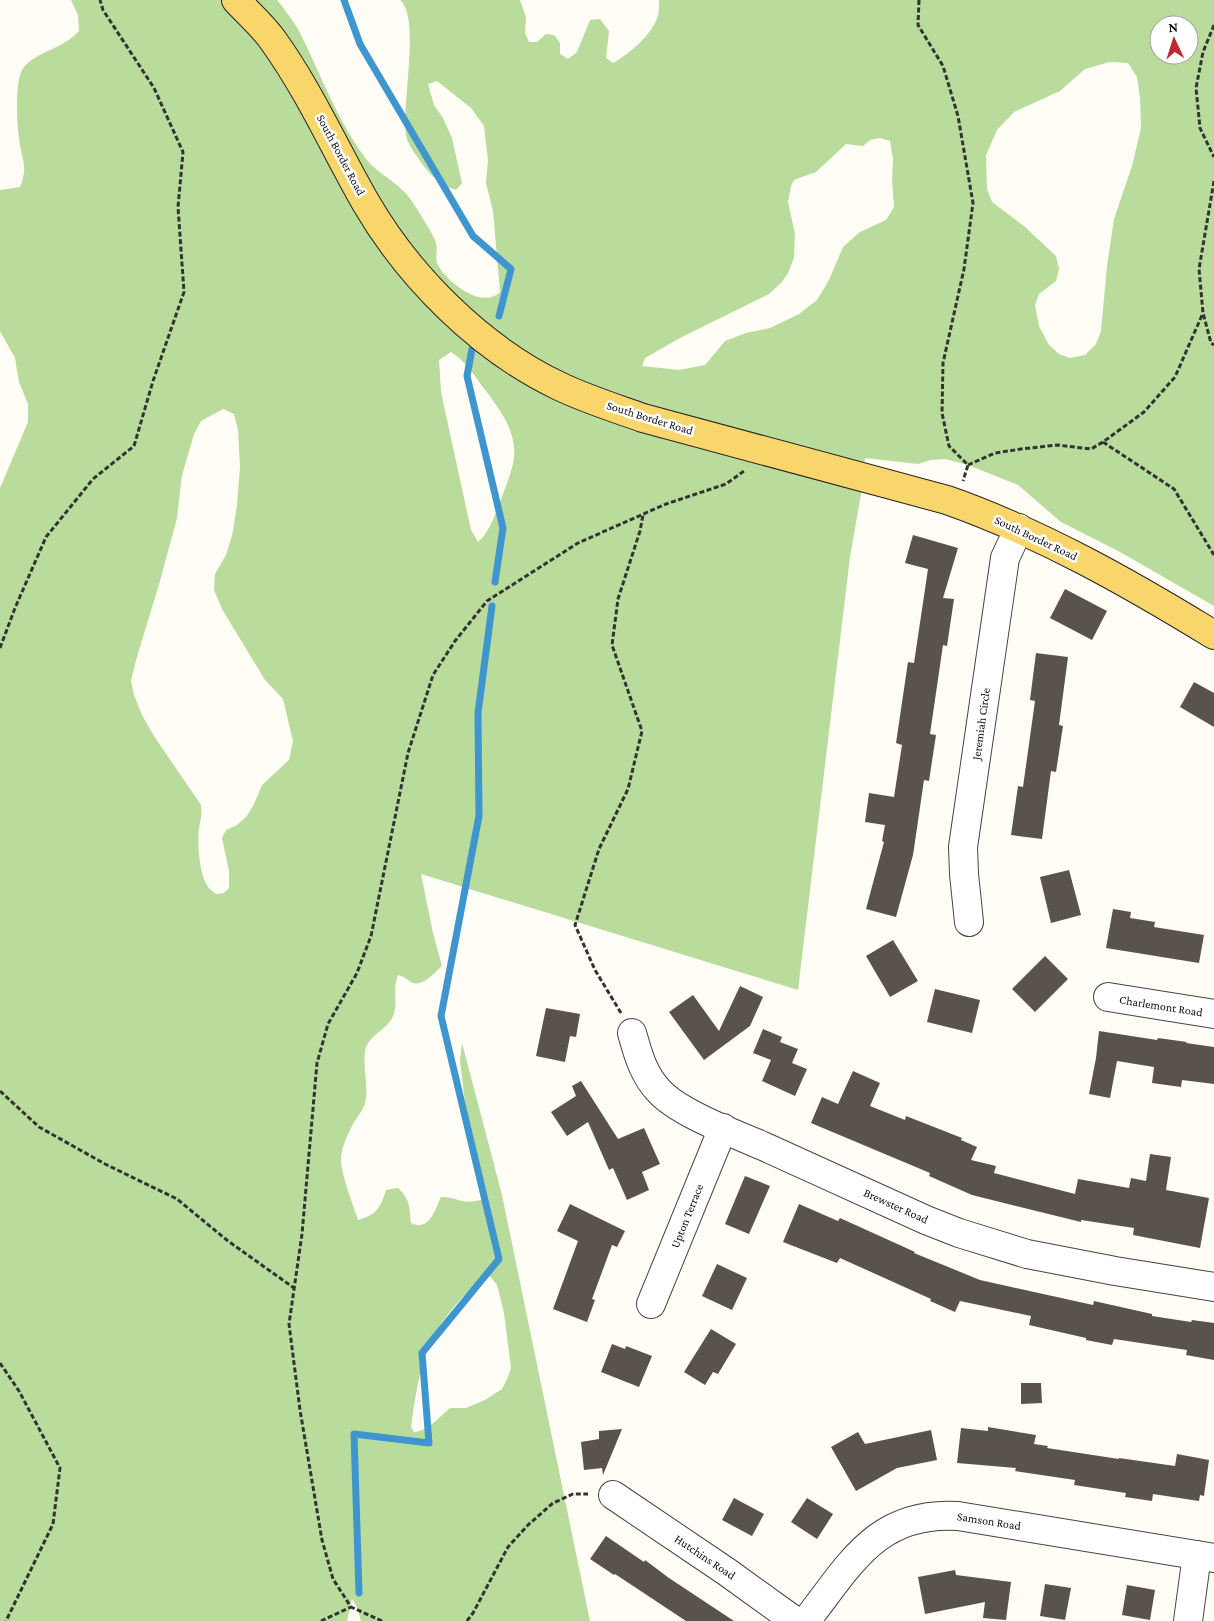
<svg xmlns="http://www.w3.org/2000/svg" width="1214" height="1621" font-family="'Crimson Pro',serif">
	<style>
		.forest { fill: #b9dc9c; fill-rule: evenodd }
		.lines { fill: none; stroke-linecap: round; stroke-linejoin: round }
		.stream { stroke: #3f96cf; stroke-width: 7 }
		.building { fill: #5a524d }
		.minor-casing { stroke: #444; stroke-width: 30 }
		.major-casing { stroke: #222; stroke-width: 30 }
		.path { stroke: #333; stroke-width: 3; stroke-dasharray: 5 2.5; stroke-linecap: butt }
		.minor { stroke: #fff; stroke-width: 28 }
		.major { stroke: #f9d66b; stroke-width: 28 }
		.labels { text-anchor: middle; stroke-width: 5; stroke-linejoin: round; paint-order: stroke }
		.street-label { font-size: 12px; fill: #111; stroke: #fff }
	</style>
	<rect width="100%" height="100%" fill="#fffdf5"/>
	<path class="forest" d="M71,0h206c8,10 16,20 22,31 22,43 38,90 68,129 13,16 32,22 44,40 5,7 24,37 25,43 2,7 -2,16 2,22 9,17 44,45 62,27l-7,-81 -7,-28 2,-23 -4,-34 -13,-18 -34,-27 -9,3 6,21 9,13 9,20 10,45 -6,7c-14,-4 -24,-13 -33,-25 -6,-9 -15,-19 -17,-30 -5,-30 15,-117 -6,-135h120l6,17 -1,16 4,9h8l9,-8 8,1 6,8v11l8,5 9,-7 13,-32 10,-1 9,12 -3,27 7,5c16,-9 39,-28 45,-47 1,-5 1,-11 1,-16h555v606l-94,-54 -59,-30 -43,-37 -50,-20 -23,-6 -14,1 -13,4 -53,-6 -4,36 -11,63 -52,433 -377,-116 12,59 9,33c-7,6 -18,20 -29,17 -5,-2 -7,-6 -15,-8 -6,16 0,25 -4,38 -3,14 -21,20 -27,32 -6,10 1,39 -1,53 -1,12 -10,19 -15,30 -4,8 -9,19 -10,29 -1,15 12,47 17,63 19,-6 22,-11 28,-30l12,-2c12,11 11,18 13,35 18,9 24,-13 30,-26 10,0 13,2 21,4 10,2 18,-1 26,-3l-10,-31 -13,-65 -5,-41 2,-18 40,152 88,426h-229l-4,-14 -5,-8 -5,22h-347v-1133l28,-66v-18l-9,-22 -4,-24 -15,-27v-141l20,-3c9,-22 1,-28 -1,-49 -2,-15 -5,-60 5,-71 11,-13 30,-17 43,-26 4,-2 8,-6 12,-10l-1,-16zM1159,25h30v30h-30zM1110,62l18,1 9,14 3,21 1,30 -9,38 -18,53 -7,47 -6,65 -5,13 -11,11 -15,3 -11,-4 -10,-9 -10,-19 -4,-21 4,-11 17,-13 3,-12 -3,-13 -32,-30 -32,-24 -5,-13 -1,-34 11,-25 17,-18 46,-21 25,-22zM880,138l10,3 3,18 -1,21 2,27 -8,13 -26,12 -17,15 -14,33 -12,20 -18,14 -29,14 -24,5 -21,8 -20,24 -26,5 -37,-4 3,-8 37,-21 87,-43 12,-11 7,-10 6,-15 1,-24 -7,-32 3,-16 3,-6 22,-8 30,-28 17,2 7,-6zM451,352c14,9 22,21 31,34 16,21 35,44 32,72 -2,14 -9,30 -14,44 -5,13 -11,31 -22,40l-7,-12 -30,-138 -2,-32zM223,409l11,5 4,16 2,37 -3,38 -5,31 -6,19 -11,19 -1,16 8,19 43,71 18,19 10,42 -4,19 -27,25 -8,19 -7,12 -10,9 -11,5 -4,8 7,33v17l-5,5 -8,1c-2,-2 -4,-3 -6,-5 -11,-11 -13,-46 -11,-61 2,-9 3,-15 2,-23l-47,-69 -12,-21 -8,-20 -3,-14 5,-21 24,-79 17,-63 5,-43 12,-41 7,-13zM489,1275l8,10 7,28 7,55 -3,9 -6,12 -17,11 -19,8h-16c-11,9 -21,23 -36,24l-3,-5c7,-50 12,-87 49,-127 8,-9 20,-15 29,-25z"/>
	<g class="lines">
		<g class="stream">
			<polyline points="344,0 360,44 473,236 511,269 499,316"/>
			<polyline points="472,349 467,376 503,528 495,582"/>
			<polyline points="359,1593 354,1434 429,1443 422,1353 499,1259 441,1016 479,816 478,713 492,606"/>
		</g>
	</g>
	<g class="building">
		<polygon points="913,535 958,548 943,598 954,599 947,646 943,645 930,734 936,735 929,781 924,780 913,855 896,917 866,909 884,842 882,841 885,825 865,822 869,793 894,797 902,745 896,743 908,662 914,663 928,569 905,563"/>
		<polygon points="1065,589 1107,611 1092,640 1050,618"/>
		<polygon points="1036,653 1068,657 1059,725 1063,726 1056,772 1051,771 1042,839 1011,835 1018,786 1023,787 1035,701 1030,700"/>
		<polygon points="1194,682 1214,693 1214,727 1180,707"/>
		<polygon points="1069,870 1081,915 1051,923 1040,877"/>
		<polygon points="1113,909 1131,912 1130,918 1155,922 1154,927 1204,935 1199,963 1106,948"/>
		<polygon points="893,940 918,981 890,997 866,956"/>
		<polygon points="1045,956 1068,979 1035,1012 1012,989"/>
		<polygon points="740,986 763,997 750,1026 704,1060 669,1012 693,995 719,1031"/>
		<polygon points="935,989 980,1000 972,1033 927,1022"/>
		<polygon points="546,1008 580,1014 576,1037 570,1036 565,1062 536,1056"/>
		<polygon points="763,1029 782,1037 780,1042 798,1049 792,1063 807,1069 795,1096 762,1081 771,1060 753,1053"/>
		<polygon points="1099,1031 1157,1040 1158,1038 1187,1042 1186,1043 1214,1047 1214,1084 1182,1080 1181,1087 1152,1083 1154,1067 1117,1061 1110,1098 1089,1094 1096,1058"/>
		<polygon points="853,1071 880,1083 870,1106 905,1120 906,1116 962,1138 961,1140 977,1147 971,1160 996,1166 994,1173 1075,1194 1078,1179 1129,1188 1131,1178 1146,1181 1150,1154 1171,1157 1166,1190 1209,1198 1200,1248 1133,1235 1134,1228 1081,1220 1081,1222 972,1195 929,1176 930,1173 811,1123 822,1097 838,1104"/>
		<polygon points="581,1081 618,1139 644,1128 660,1164 642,1172 649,1190 627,1200 613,1168 609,1170 588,1122 567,1136 551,1112 576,1096 572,1086"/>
		<polygon points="745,1176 770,1186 749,1234 725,1224"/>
		<polygon points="570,1204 625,1231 617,1247 612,1245 592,1299 595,1300 587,1322 553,1309 578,1241 557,1231"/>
		<polygon points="799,1204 838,1221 840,1218 915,1252 914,1253 980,1280 1093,1305 1094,1301 1152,1314 1152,1316 1191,1322 1192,1320 1214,1323 1214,1360 1186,1355 1187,1350 1114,1339 1112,1345 1086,1340 1086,1338 1029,1325 1031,1316 960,1301 955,1312 930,1301 931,1299 840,1258 837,1263 783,1242"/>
		<polygon points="717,1264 747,1278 732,1310 702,1296"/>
		<polygon points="711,1329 736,1344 718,1374 713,1372 705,1385 684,1372"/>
		<polygon points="612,1344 625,1349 626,1346 652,1356 639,1387 601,1372"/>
		<polygon points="1021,1383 1041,1383 1042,1403 1021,1404"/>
		<polygon points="988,1427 1036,1435 1034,1444 1048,1446 1047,1448 1119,1459 1119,1458 1175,1466 1177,1454 1209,1460 1204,1496 1200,1495 1199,1501 1153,1494 1152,1501 1125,1497 1126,1493 1074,1485 1075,1480 1015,1471 1016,1468 957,1463 961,1428 988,1431"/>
		<polygon points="622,1429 603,1475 602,1468 584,1470 581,1442 599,1439 599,1431"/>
		<polygon points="931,1430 937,1460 897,1468 856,1491 831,1447 858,1432 865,1444"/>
		<polygon points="734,1498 764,1514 752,1536 722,1520"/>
		<polygon points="807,1498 833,1514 817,1539 791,1522"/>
		<polygon points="606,1536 644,1562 645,1560 669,1578 734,1621 686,1621 615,1574 614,1575 590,1559"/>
		<polygon points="955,1570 956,1575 1011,1582 1006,1620 983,1618 985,1602 925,1614 918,1577"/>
		<polygon points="1045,1584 1071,1588 1065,1620 1040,1616"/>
		<polygon points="1127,1585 1155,1590 1150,1620 1122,1615"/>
	</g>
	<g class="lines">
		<defs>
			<g id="minor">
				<polyline points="969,922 964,874 963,847 1005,558 1019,528"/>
				<polyline points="1108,997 1214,1014"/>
				<path d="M632,1033c6,21 11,41 27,58 20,22 74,42 104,55 54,24 108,49 163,74l33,13 68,21 88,17 99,16"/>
				<polyline points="651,1304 723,1128"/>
				<polyline points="613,1495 727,1572 795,1621"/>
				<path d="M806,1621c44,-56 70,-110 152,-105l256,42"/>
				<polyline points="1188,1621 1197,1555"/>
			</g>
			<path id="major" d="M236,0c12,13 26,25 36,39 37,51 63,110 94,164 43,74 115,146 193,183 27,13 56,22 84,32l304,82c94,33 182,83 267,135"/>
		</defs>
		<use href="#minor" class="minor-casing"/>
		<use href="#major" class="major-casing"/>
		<g class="path">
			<polyline points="919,0 918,25 943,66 958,116 973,203 964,269 943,363 942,413 949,446 968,465 963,481"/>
			<polyline points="1214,25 1203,52 1196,88 1200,128 1214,157"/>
			<polyline points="1214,181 1199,269 1203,313 1211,343 1214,345"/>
			<polyline points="1103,442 1174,489 1214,555"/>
			<polyline points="968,465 995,453 1021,449 1057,445 1091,449 1103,442 1144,412 1175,377 1203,313"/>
			<polyline points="0,648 15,608 46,537 93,479 134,446 153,381 184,292 178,207 183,152 154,88 103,10 100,0"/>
			<polyline points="621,1013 595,970 575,925 599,849 628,789 642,731 612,645 618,599 640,531 643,515"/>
			<polyline points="0,1091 39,1127 105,1164 177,1199 228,1241 294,1288"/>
			<polyline points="0,1363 19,1391 60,1468 53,1524 6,1621"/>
			<polyline points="321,1621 351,1607"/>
			<polyline points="382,1621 351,1607 333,1579 322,1540 300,1410 289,1324 302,1234 317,1063 328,1024 357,973 371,936 408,753 433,675 455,641 487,601 578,543 666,504 726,484 744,471"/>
			<polyline points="467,1621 473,1613 508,1547 528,1525 553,1503 573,1494 588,1494"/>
		</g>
		<use href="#minor" class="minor"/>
		<use href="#major" class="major"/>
	</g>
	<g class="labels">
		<g class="street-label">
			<text transform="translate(341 155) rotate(62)" y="4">South Border Road</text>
			<text transform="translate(650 418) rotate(17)" y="4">South Border Road</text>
			<text transform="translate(1036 538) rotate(25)" y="4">South Border Road</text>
			<text transform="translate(981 724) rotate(-82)" y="4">Jeremiah Circle</text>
			<text transform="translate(1161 1006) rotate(9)" y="4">Charlemont Road</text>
			<text transform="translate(896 1206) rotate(24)" y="4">Brewster Road</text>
			<text transform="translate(687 1216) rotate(-68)" y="4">Upton Terrace</text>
			<text transform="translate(989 1521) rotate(9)" y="4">Samson Road</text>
			<text transform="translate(705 1557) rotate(34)" y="4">Hutchins Road</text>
		</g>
	</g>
	<g transform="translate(1174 40) rotate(356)"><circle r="24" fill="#ffffff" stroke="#a0a0a0"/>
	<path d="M0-4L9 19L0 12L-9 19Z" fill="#c4262e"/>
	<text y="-8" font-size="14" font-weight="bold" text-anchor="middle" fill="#111111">N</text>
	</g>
</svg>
